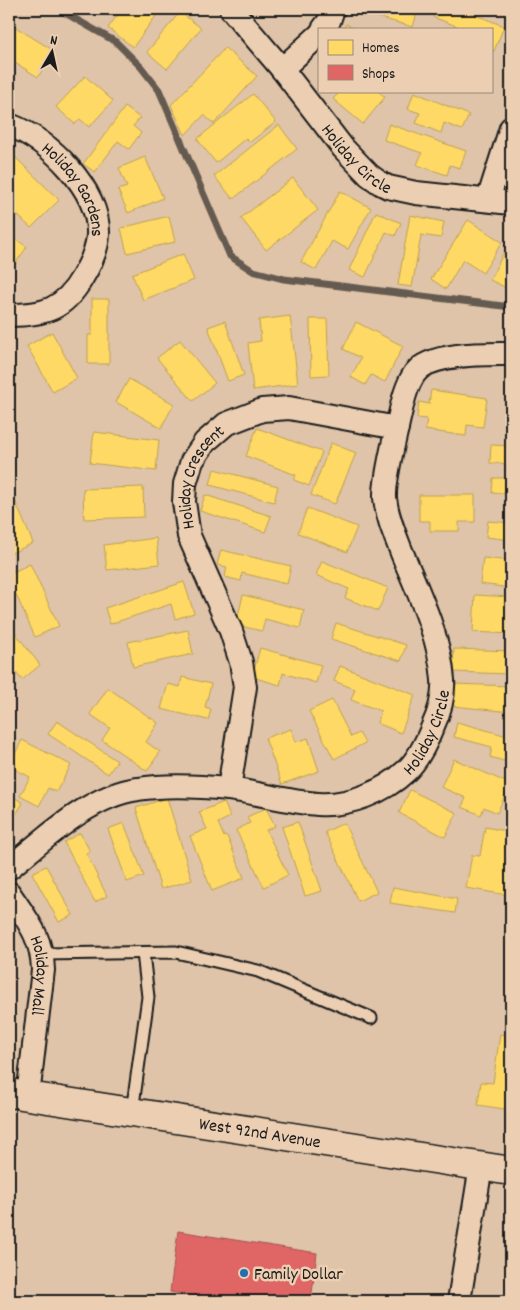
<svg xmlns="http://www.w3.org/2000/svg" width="520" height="1310" font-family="Dekko,sans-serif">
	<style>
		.homes { fill: #ffd966; stroke: #bba050 }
		.shops { fill: #e06666; stroke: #a55050 }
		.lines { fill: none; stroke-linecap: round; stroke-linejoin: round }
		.stream { stroke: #655a50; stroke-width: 7 }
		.lane-casing { stroke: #1c1c1c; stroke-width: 15 }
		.street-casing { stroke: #1c1c1c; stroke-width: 26 }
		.primary-casing { stroke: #1c1c1c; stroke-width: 31 }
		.lane { stroke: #eccfb2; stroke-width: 11 }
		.street { stroke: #eccfb2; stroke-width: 22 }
		.primary { stroke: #eccfb2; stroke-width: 28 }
		.poi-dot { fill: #1f6fb2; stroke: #eccfb2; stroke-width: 2 }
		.labels { text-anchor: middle; stroke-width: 5; stroke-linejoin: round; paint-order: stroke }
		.street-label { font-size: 18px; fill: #1c1c1c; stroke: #eccfb2 }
		.poi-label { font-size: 18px; fill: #1c1c1c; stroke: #eccfb2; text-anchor: start }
	</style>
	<rect width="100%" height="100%" fill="#dfc4a9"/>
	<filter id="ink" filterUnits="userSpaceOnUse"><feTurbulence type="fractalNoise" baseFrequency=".02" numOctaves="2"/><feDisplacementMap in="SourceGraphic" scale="10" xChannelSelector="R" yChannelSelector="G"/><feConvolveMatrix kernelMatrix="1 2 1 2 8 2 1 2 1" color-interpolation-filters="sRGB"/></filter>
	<g filter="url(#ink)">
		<g class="homes">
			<polygon points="122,9 161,9 133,47 108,28"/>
			<polygon points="364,9 418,9 413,27 363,13"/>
			<polygon points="436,9 460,9 504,26 494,51 491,50 491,29 458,29 459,27 433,17"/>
			<polygon points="180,12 201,28 167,69 147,52"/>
			<polygon points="9,23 54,51 38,77 9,59"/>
			<polygon points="346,24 355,29 344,29"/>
			<polygon points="225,48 257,76 214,124 204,115 185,135 171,105"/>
			<polygon points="85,76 113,101 89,127 80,119 75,124 56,107"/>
			<polygon points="335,91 378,91 385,97 363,124 333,99 338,94"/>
			<polygon points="414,92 469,115 462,130 444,123 441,133 416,123 420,113 408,109"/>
			<polygon points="253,94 276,122 250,142 246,138 216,163 197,139"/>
			<polygon points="125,107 140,118 133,126 141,133 129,149 118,141 95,172 83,164"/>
			<polygon points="389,124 466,151 460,168 450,165 447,175 417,165 422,153 384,140"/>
			<polygon points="279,125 297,149 233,199 214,176"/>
			<polygon points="15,157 59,200 31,228 9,207 9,193 11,190 9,188 9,163"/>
			<polygon points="145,157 163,198 128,213 118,190 127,187 119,168"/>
			<polygon points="293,178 318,210 266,250 241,218"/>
			<polygon points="340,191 371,208 348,249 332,241 316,270 301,262"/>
			<polygon points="376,212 401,223 395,236 386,232 365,277 349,270"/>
			<polygon points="410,215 444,222 441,238 421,235 412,287 398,285"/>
			<polygon points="169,216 175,242 127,253 121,228"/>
			<polygon points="468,220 502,242 483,273 463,260 446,289 431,279"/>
			<polygon points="9,234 27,247 9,272"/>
			<polygon points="511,238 511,290 490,280"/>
			<polygon points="183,254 194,280 143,300 132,274"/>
			<polygon points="92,299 109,299 109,364 88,364 88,335 92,335"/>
			<polygon points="290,316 298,384 253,390 248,343 261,341 259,320"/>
			<polygon points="310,319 327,319 329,375 311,376"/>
			<polygon points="225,321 244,375 228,381 208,327"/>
			<polygon points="356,322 403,346 385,382 371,375 365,385 351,377 361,358 343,349"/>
			<polygon points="52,332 77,378 53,392 27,346"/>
			<polygon points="180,340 215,383 193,401 157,358"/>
			<polygon points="9,358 15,361 9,372"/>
			<polygon points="129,379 174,404 161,428 116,402"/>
			<polygon points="431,390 487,398 483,427 467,425 466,436 425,430 427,419 417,418 419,402 429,404"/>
			<polygon points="257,428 322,452 309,486 294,480 296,475 246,456"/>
			<polygon points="94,432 159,440 156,471 90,463"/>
			<polygon points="331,443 356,453 335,504 311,495"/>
			<polygon points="491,445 511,446 511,464 490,463"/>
			<polygon points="214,469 278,486 274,502 210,485"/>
			<polygon points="493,478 511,478 511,494 492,493"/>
			<polygon points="143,487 144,517 84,519 83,489"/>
			<polygon points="10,489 33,543 12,553 9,546 9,490"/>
			<polygon points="205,495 271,516 265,532 200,511"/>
			<polygon points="419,495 475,495 475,522 459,522 459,531 430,531 430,521 419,521"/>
			<polygon points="307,508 357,527 347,552 298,533"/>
			<polygon points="488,521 511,523 511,540 486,537"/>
			<polygon points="156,538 159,564 107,570 104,545"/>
			<polygon points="221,550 291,566 287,584 242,573 241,581 225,577 227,567 217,565"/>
			<polygon points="483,558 511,561 511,588 480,584"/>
			<polygon points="322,561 388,588 378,611 345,598 349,589 316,575"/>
			<polygon points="30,564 59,626 35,637 9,579 9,574"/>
			<polygon points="184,582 194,613 175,619 171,604 110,624 105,608"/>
			<polygon points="243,595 304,610 300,628 265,619 262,631 236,625"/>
			<polygon points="475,595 511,597 511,634 473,632"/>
			<polygon points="336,623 406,645 401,661 331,639"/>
			<polygon points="9,625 40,665 22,680 9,664"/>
			<polygon points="188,630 193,654 133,667 128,642"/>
			<polygon points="260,648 321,665 316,683 283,673 280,685 252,677"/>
			<polygon points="454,649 511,651 511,674 453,672"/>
			<polygon points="340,666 415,695 401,733 377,723 381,711 351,700 355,689 334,681"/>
			<polygon points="182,677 211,684 205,707 211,709 208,720 161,709 168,684 180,687"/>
			<polygon points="454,684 511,686 511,712 453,706"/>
			<polygon points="108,688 158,723 146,742 160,752 147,771 102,740 110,728 90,714"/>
			<polygon points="332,700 351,737 359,733 365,743 334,759 309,711"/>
			<polygon points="57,721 117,761 108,774 48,734"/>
			<polygon points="457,722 511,737 511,763 490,757 492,747 454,737"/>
			<polygon points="291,729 296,742 308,738 319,771 282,784 265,738"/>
			<polygon points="22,740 71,765 56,792 48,788 39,806 20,796 30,777 9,766"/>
			<polygon points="454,759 510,784 497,813 484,807 481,815 462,807 466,798 441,787"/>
			<polygon points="410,790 457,813 445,837 399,813"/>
			<polygon points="9,794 23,803 9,825"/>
			<polygon points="167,798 192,880 161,889 136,808"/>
			<polygon points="224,802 230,817 218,823 224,837 227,836 244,878 212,891 190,836 207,829 199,812"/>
			<polygon points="266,808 275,826 266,830 288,875 264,887 236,830 250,823 247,817"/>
			<polygon points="298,822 322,891 305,896 282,827"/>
			<polygon points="124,823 144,876 127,882 108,829"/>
			<polygon points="344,823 377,892 358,901 325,832"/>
			<polygon points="485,827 511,832 511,869 507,895 466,888 472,855 480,856"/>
			<polygon points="80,833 90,851 86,853 107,896 95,902 64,842"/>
			<polygon points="46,866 73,915 59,922 32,873"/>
			<polygon points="393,887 457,899 455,913 390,903"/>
			<polygon points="500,1034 511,1036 511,1110 478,1105 481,1082 493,1083"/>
		</g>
		<polygon class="shops" points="178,1231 317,1253 311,1301 224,1301 170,1292"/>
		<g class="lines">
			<polyline class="stream" points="58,9 116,42 141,67 159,90 230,256 253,271 284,279 511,307"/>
			<defs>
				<g id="lane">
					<polyline points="43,954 176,952 258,971 371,1018"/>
					<polyline points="132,1112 148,997 143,953"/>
				</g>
				<g id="street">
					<path id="s1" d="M231,9l51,60 61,79 26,27 11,8 8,4 28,6 95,10"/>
					<polyline points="323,29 329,21 333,9"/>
					<polyline points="282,69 319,35"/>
					<path id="s2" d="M9,125c40,14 91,65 89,110 -1,16 -8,30 -16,43 -18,32 -39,37 -73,37"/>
					<polyline points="488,200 511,128"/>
					<path id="s3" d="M229,789l16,-102 -4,-25 -10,-31 -42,-95 -5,-34 1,-18 7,-23 13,-19 21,-18 36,-14 27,-2 108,20"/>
					<path id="s4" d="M9,868c36,-29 81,-73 129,-79 30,-5 61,-3 91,0 30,4 59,13 89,15 31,2 66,-12 88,-33 12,-11 21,-30 27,-45 6,-13 11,-31 10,-46 -3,-43 -25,-88 -41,-127 -7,-18 -15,-36 -17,-55 -1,-19 9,-56 13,-75 4,-17 7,-36 17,-50 16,-21 72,-19 96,-19"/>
					<path id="s5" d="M9,893c18,27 33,43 34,77l-15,126"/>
					<polyline points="459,1301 481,1166"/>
				</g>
				<g id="primary">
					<path id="s6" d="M9,1093l502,78"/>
				</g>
			</defs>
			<use href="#lane" class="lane-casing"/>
			<use href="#street" class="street-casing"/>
			<use href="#primary" class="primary-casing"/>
			<use href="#lane" class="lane"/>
			<use href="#street" class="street"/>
			<use href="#primary" class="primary"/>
		</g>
	</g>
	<circle class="poi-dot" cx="244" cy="1273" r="5"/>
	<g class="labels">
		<g class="street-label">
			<text dy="6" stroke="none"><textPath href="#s1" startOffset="196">Holiday Circle</textPath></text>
			<text dy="6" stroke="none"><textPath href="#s2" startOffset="96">Holiday Gardens</textPath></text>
			<text dy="6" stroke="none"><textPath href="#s3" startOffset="329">Holiday Crescent</textPath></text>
			<text dy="6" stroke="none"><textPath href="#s4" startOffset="476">Holiday Circle</textPath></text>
			<text dy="6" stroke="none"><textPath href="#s5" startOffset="91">Holiday Mall</textPath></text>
			<text dy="6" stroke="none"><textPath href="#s6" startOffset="254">West 92nd Avenue</textPath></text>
		</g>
		<g class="poi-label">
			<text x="254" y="1279">Family Dollar</text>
		</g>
	</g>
	<rect width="520" height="1310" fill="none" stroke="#eccfb2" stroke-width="30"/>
	<rect x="15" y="15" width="490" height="1280" fill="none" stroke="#1c1c1c" stroke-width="2" filter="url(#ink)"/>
	<rect x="318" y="28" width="175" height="65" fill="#eccfb2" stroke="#998776"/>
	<rect x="328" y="40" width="25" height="15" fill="#ffd966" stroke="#998776"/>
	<text x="362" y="52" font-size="15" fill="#1c1c1c">Homes</text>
	<rect x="328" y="65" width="25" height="15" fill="#e06666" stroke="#998776"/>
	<text x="362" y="78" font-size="15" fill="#1c1c1c">Shops</text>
	<g transform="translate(52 52) rotate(9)" stroke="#eccfb2" stroke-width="4" paint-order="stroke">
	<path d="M0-4L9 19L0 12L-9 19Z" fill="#1c1c1c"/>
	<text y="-8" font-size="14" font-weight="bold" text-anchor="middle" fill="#1c1c1c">N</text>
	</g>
</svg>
